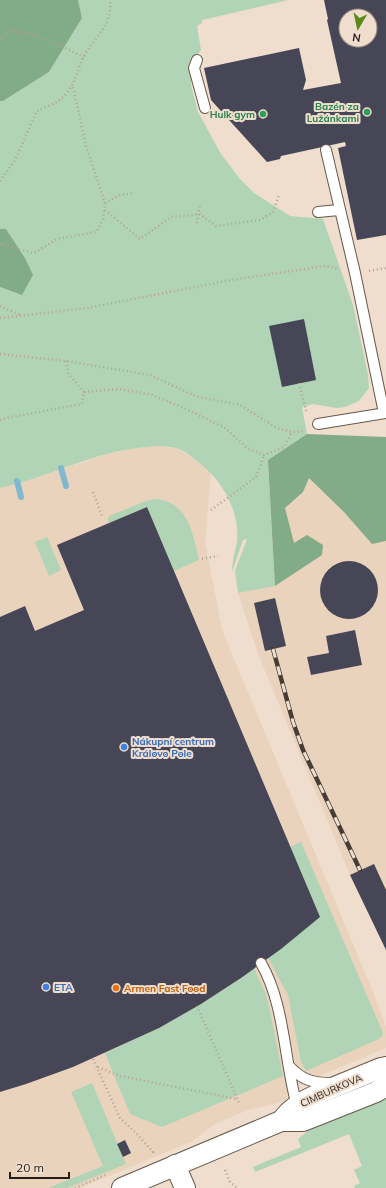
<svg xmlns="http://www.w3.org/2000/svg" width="386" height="1188" font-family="Mulish,sans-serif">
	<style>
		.built { fill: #ead3bd }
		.green { fill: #b0d4b5 }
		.forest { fill: #82ab88 }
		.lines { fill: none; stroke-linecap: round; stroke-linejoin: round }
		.stream { stroke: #7fb8cf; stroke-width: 6 }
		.building { fill: #474657; fill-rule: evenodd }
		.lane-casing { stroke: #68584b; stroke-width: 12 }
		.street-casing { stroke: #68584b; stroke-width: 22 }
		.path { stroke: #b2a397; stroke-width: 2.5; stroke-dasharray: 1 3; stroke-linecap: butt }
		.lane { stroke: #fff; stroke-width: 10 }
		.street { stroke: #fff; stroke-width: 20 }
		.rail-casing { stroke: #463d36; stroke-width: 4.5 }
		.rail { stroke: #efddcd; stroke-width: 3; stroke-dasharray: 9; stroke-linecap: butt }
		.leisure-dot { fill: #2e9e5b; stroke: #efddcd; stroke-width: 1.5 }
		.shop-dot { fill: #3f7fe0; stroke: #efddcd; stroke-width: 1.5 }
		.food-dot { fill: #e8710a; stroke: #efddcd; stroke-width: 1.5 }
		.labels { text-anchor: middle; stroke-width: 4; stroke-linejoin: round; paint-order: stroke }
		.leisure-label { font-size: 10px; font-weight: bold; fill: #27864d; stroke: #efddcd; text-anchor: end }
		.shop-label { font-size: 10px; font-weight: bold; fill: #366cbe; stroke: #efddcd; text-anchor: start }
		.food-label { font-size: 10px; font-weight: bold; fill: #c56008; stroke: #efddcd; text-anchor: start }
		.street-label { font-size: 10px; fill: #251e18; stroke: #efddcd }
	</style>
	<rect width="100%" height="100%" fill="#efddcd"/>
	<g class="built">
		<polygon points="161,446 178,449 192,457 211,473 205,541 222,630 373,992 386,1027 386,1048 289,1089 286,1101 248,1110 215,1124 191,1142 80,1188 0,1188 0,488 17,484 107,454 134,448"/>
		<polygon points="268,460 386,462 386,950 350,875 258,654 238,593 275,585"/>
	</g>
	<g class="green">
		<path d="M78,0h210l-86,20v3l-5,3 4,24 -8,11 -2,24 7,27 23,42 19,25 14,14 36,23 33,3 30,86 15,70 1,13 -10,13 -14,6 -8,1 -24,-4 -11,3 5,27 -39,26 7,126 -37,7 -3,-22 12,-32 -4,1 -11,32c0,-10 3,-20 5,-30 3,-28 -12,-57 -33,-75 -9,-7 -17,-16 -28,-19 -10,-2 -20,-2 -30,-1 -51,4 -96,30 -146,41v-201l22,8 3,-37 -19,-29h-6v-128h3l46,-29 33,-54z"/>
		<path d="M154,499c33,1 39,34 45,61l-25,11 -27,-64 -38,16 -1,-4 1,-3 37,-15z"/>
		<polygon points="47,537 61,570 49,576 35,542"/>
		<polygon points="301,842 383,1033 382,1036 379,1039 306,1071 301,1062 288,995 268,958 290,847"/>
		<path d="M254,968l11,24 4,14 14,70 -121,51 -32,-13 -25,-61c52,-24 103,-50 149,-85z"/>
		<polygon points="92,1083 126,1164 67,1188 48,1188 103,1166 71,1092"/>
		<polygon points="386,1095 386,1188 355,1188 354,1186 360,1183 354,1170 362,1166 349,1134 255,1172 253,1167 301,1147 298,1139 316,1124"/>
	</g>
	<g class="forest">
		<polygon points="0,0 78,0 82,18 49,72 3,101 0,101"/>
		<polygon points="0,229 6,229 25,258 33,275 22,295 0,287"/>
		<polygon points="307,434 386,437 386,541 372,544 344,512 309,478 303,492 285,508 294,543 307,535 323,545 322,555 275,586 268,460"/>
	</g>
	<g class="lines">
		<g class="stream">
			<polyline points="61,468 66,486"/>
			<polyline points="17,481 21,497"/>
		</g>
	</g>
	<g class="building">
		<path d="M324,0h62v235l-29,5 -19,-92 8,-2 -1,-4 -64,14 -1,3 -13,3 -56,-62 -7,-32 95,-20 7,32 -3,10 38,-7 -14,-63 1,-1zM346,16h24v24h-24z"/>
		<polygon points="304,319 316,380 282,387 269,326"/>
		<polygon points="147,507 320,917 281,949 241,978 201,1004 159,1028 73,1067 26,1084 0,1092 0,617 25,606 35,631 84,610 57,545"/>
		<circle cx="349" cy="590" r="29"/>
		<polygon points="275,598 286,646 265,651 254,603"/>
		<polygon points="355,630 362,665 311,675 307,657 329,653 326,636"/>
		<polygon points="374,864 386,890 386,950 350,875"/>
		<polygon points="125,1140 131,1153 123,1157 117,1144"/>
	</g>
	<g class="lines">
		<defs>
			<g id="lane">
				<polyline points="197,60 194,68 205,108"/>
				<polyline points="326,150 355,273 384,413"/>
				<polyline points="318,212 339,210"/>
				<polyline points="318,424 386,413"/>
				<path d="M261,963c23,40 23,92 34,135v9"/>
				<path d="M289,1066c13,14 23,17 43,17"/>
			</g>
			<g id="street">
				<polyline points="281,1121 303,1121 376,1092 386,1086"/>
				<polyline points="175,1165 185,1188"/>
				<polyline points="122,1188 281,1121 289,1112 300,1103 320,1093 381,1068 386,1067"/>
			</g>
		</defs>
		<use href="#lane" class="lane-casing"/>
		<use href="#street" class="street-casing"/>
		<g class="path">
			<path d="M0,40l9,-9c26,1 51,15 75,26"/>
			<path d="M0,181l15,-21 22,-49c8,-4 19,-7 25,-13 12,-10 14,-24 20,-38 10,-22 31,-33 28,-60"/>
			<polyline points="105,203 120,195 135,193"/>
			<polyline points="105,210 140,239 171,217 200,214 216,226 260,220 273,212 279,195"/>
			<polyline points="197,223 200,204"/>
			<polyline points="0,244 34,253 57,239 96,232 103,220 105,203 86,146 73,86"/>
			<polyline points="369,271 386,268"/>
			<polyline points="0,306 20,315"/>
			<polyline points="0,318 87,308 231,280 325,266 339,269"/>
			<polyline points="0,354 66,361 150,375 195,396 240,405 277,428 292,432 305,431"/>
			<polyline points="66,361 69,375 84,392"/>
			<polyline points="299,383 307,414"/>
			<polyline points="0,420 6,418 82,404 84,392 119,389 152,395 186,409 225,428 247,448 264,455 284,447 292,432"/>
			<polyline points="93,492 102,516"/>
			<polyline points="211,510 256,477 264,455"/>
			<polyline points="202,559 218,556"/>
			<polyline points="197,1006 240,1105"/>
			<polyline points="93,1059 120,1118 135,1132 153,1152 151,1153"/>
			<polyline points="98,1067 120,1076 237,1099"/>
			<polyline points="225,1170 230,1182 237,1188"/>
			<polyline points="75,1188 107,1174"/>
		</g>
		<use href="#lane" class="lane"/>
		<use href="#street" class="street"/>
		<defs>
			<polyline id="rail" points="273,649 293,722 303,750 360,870"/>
		</defs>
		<use href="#rail" class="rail-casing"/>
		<use href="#rail" class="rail"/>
	</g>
	<g class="leisure-dot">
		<circle cx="367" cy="112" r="4"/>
		<circle cx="263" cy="114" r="4"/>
	</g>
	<g class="shop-dot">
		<circle cx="124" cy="747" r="4"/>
		<circle cx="46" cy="987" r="4"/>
	</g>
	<circle class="food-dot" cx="116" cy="988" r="4"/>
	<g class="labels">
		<g class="leisure-label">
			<text x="359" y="110">Bazén za<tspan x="359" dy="12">Lužánkami</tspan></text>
			<text x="255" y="118">Hulk gym</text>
		</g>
		<g class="shop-label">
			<text x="132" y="745">Nákupní centrum<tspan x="132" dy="12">Královo Pole</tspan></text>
			<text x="54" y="991">ETA</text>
		</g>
		<g class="food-label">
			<text x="124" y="992">Armen Fast Food</text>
		</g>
		<g class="street-label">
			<text transform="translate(331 1090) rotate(-24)" y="4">CIMBURKOVA</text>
		</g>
	</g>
	<g transform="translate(358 28) rotate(189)"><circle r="19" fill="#efddcd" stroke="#9e9185"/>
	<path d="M0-3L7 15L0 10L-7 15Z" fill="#5c891a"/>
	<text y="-6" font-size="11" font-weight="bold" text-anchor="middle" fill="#251e18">N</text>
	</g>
	<path d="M10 1172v6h59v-6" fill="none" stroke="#251e18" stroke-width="2"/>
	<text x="16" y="1172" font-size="12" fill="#251e18" stroke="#efddcd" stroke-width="3" paint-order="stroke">20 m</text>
</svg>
